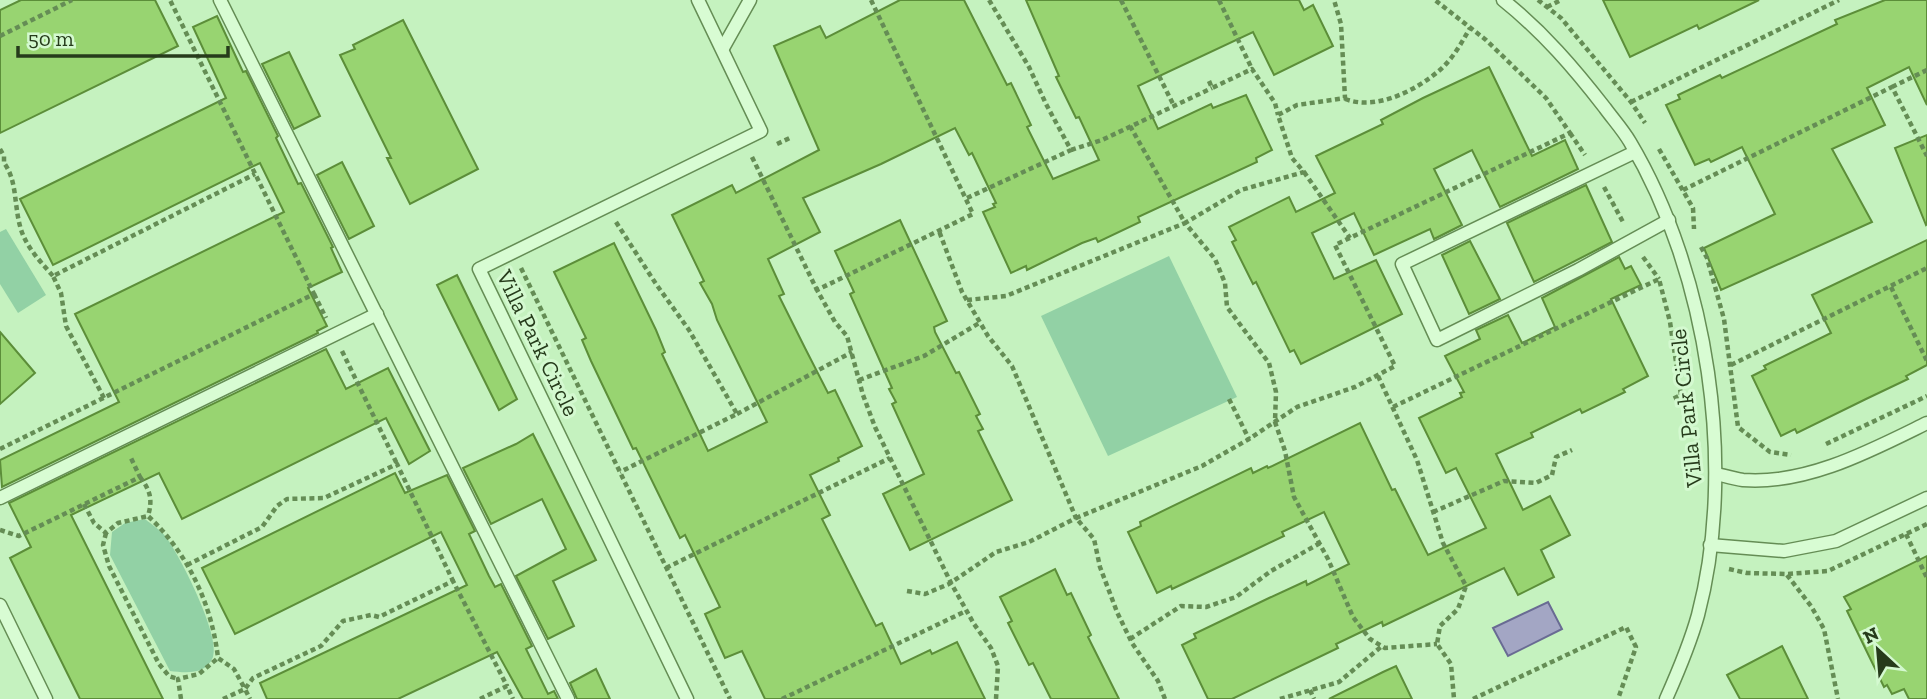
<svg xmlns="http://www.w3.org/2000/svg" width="1927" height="699" font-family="'Zilla Slab',serif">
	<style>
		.green { fill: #92d1a5 }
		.water { fill: #a3a6c4; stroke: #696b93; stroke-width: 2 }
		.building { fill: #98d471; stroke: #5c8e39; stroke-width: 2 }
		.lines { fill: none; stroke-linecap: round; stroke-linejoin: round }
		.service-casing { stroke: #658d55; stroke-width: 15 }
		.path { stroke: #658d55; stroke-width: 4.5; stroke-dasharray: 5 3.5; stroke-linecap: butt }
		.service { stroke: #d8fcd3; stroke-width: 12 }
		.labels { text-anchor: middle; stroke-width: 6; stroke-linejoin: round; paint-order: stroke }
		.street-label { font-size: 23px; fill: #263b1b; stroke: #d4f9d0 }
	</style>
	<rect width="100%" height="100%" fill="#c5f2bf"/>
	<g class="green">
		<polygon points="6,229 46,295 18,313 0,284 0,232"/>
		<polygon points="1169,256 1237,397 1108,456 1041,316"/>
		<path d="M145,519c7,6 16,11 21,18 14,19 55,99 47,120 -7,18 -27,16 -43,14l-60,-116 2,-23 13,-9z"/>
	</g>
	<polygon class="water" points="1548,602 1562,629 1508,656 1493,628"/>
	<g class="building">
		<polygon points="21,0 155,0 178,46 0,133 0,10"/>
		<polygon points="900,0 964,0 1007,85 1011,83 1031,125 1027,127 1053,179 1099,160 1079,117 1076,118 1056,77 1059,76 1026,0 1299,0 1304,10 1313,5 1333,46 1274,75 1253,32 1138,86 1158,129 1211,104 1213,108 1246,95 1272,150 1256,158 1257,162 1138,217 1140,222 1098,242 1096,238 1082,243 1027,270 1026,266 1011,273 983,212 995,207 993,204 996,203 972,153 969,155 955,128 881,164 803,198 820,232 768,259 784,294 779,296 805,348 828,393 835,390 862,446 838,458 839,461 810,475 830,515 822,519 876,626 882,623 901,664 930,650 932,654 957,642 985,699 765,699 742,651 725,658 705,614 720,607 685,535 680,538 636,448 633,449 591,361 582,340 586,338 554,272 614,243 656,330 665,352 662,354 708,451 767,422 717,320 712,304 700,283 704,281 672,215 732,185 736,193 819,150 774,46 820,26 826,38"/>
		<polygon points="1603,0 1759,0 1699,29 1697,25 1630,57"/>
		<polygon points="1885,0 1927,0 1927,105 1909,67 1867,88 1885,125 1832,149 1872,222 1721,290 1704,248 1775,214 1742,147 1711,162 1709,159 1695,165 1666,105 1680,99 1678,95 1720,75 1722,78 1837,24 1835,20"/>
		<polygon points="217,16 243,72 246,71 278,136 276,138 298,184 301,183 333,247 331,248 342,272 308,288 327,326 317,331 318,333 2,487 0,460 119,402 75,314 284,212 260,163 53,265 20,199 226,98 193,27"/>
		<polygon points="403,20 478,169 410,204 387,158 391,158 340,55 355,49 353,45"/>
		<polygon points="289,52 320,116 294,129 262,64"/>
		<polygon points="1489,67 1532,156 1565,140 1578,169 1500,207 1472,150 1434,169 1462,225 1434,239 1430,229 1374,255 1354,213 1312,233 1334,279 1376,260 1402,314 1301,364 1294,350 1290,352 1256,282 1253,284 1232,242 1236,240 1229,227 1289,197 1296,212 1335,193 1316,156 1383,124 1381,120 1423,98"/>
		<polygon points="1927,135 1927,224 1926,225 1895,148"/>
		<polygon points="342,162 374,226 349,239 317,175"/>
		<polygon points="1586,185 1612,242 1534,282 1507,223"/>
		<polygon points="900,220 947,321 934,327 935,332 956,373 959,372 980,414 976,416 983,429 978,431 1012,500 910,550 883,494 924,474 892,404 896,402 889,389 892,388 850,294 854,292 835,251"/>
		<polygon points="1927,240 1927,365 1906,376 1908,379 1866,399 1797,433 1795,429 1781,436 1752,376 1766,369 1764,366 1831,333 1812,295"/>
		<polygon points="1470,241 1500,299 1469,314 1442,255"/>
		<polygon points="1619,257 1625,269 1631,266 1641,285 1611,299 1648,376 1623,389 1625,392 1582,413 1580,409 1531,433 1533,437 1496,454 1523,510 1550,496 1570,535 1541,550 1554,577 1518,595 1504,568 1383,626 1382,622 1336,644 1338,648 1232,699 1208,699 1182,645 1196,638 1194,634 1269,598 1306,581 1307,585 1349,564 1346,558 1324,512 1282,532 1284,536 1242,556 1172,589 1171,586 1157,593 1128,532 1141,526 1140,522 1251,468 1253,473 1267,466 1268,468 1360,423 1392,490 1395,489 1428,555 1486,528 1456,468 1446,473 1419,418 1462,397 1460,393 1464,392 1445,356 1480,339 1476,330 1508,315 1522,343 1555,327 1542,298"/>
		<polygon points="457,275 517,399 499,410 437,285"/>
		<polygon points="0,332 35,373 0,404"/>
		<polygon points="326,349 346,389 388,368 430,451 409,464 386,418 182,519 159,473 71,515 163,699 80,699 10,558 31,547 9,503"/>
		<polygon points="533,434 596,560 553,581 574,626 548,639 516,576 566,549 542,499 491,524 463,468 516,444"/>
		<polygon points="395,473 405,493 447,475 475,531 469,534 489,576 495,587 501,584 532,646 526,649 548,694 554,691 558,699 523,699 497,652 398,699 267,699 260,683 467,585 441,532 235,634 202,568"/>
		<polygon points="1927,556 1927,699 1909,699 1904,689 1892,694 1887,685 1884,687 1847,611 1851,609 1844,597"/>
		<polygon points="1055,569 1067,595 1071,593 1091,635 1088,637 1119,699 1051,699 1033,663 1029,665 1008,623 1012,621 1000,597"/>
		<polygon points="1782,646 1808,699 1740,699 1727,675"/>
		<polygon points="1396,666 1412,699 1329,699 1383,672"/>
		<polygon points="596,669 610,699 577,699 570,683"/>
	</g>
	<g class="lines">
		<defs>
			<g id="service">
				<polyline points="220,0 568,699"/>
				<path d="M1503,0c40,32 71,68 102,108 8,11 18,22 25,34 78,131 107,325 68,473 -8,29 -20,57 -32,84"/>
				<polyline points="723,48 750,0"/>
				<polyline points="1635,152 1402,264 1437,340 1578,270 1669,220"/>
				<path d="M1717,474c8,2 18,5 26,6 64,5 129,-30 184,-57"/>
				<polyline points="0,498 377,314"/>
				<polyline points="1710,545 1784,551 1836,541 1927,498"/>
				<polyline points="0,605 46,699"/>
				<polyline points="687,699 479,269 761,131 698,0"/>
			</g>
		</defs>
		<use href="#service" class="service-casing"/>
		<g class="path">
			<polyline points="871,0 973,214 817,290 835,322 847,336 863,395 875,427 951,583 974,624 991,648 998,666 996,699"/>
			<polyline points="1121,0 1174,106"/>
			<polyline points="1219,0 1252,69"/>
			<polyline points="1538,0 1561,18 1631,102 1645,123"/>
			<polyline points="1547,7 1561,0"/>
			<polyline points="0,36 72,0"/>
			<polyline points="1209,81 1212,88 1252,69 1275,103 1278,115"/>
			<polyline points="1892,87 1927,70"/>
			<path d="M1345,99c32,12 72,-9 96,-30 13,-12 21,-27 29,-41"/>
			<polyline points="1631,102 1839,0"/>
			<polyline points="1130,126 1185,223 1241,190 1304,172 1292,158 1278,115 1297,105 1345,98 1341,24 1334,0"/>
			<polyline points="1570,133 1585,155"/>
			<polyline points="777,144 792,137"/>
			<path d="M0,149l4,7v7c13,17 10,41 16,63 5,20 20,35 33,50"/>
			<polyline points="1659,149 1693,208 1694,229"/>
			<polyline points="1071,150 1102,140 1212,88"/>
			<polyline points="752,157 817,290"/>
			<polyline points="1304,172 1350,238"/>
			<polyline points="1604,187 1623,222"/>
			<polyline points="1683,190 1892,87 1927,156"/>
			<polyline points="967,198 1071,150 1046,104 1029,67 989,0"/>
			<polyline points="616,222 656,284 689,330 737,414 620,472"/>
			<polyline points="1701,247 1707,258 1724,319 1738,427 1770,452 1791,455"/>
			<polyline points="1643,257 1659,279"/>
			<polyline points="521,268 730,699"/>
			<polyline points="1891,287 1927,361"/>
			<polyline points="314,294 326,318"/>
			<polyline points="967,300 1006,296 1185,223 1215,259 1225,283 1227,307 1269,363 1276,392 1275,422 1285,451 1294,497 1328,559 1353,617 1370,639 1385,648 1437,644"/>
			<polyline points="342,351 397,464"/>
			<polyline points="1731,365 1927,268"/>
			<polyline points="1378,376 1417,460 1443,543 1466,586 1458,609 1440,626 1437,644 1451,664 1454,699"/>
			<polyline points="859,380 924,356 981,322"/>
			<polyline points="104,398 66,326 61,293 53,276 255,174"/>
			<polyline points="1229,399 1249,439"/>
			<polyline points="1393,407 1659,279 1670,322 1681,395 1673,399"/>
			<polyline points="737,414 852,352"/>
			<polyline points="1826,444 1927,396"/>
			<polyline points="0,449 314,294 170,0"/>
			<path d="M140,477c10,13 13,22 8,39 40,37 64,89 70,142l16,11 11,20 8,-11 68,-32 22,-25 28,-6 8,2 74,-36 54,105"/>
			<polyline points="84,504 94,523 106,533 118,523 148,516"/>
			<polyline points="1433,512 1504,481 1536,483 1552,475 1556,457 1572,450"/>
			<polyline points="0,530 19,536 140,477 130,456"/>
			<polyline points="106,533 103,545 109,566 159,664 169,676 178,679"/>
			<polyline points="1906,534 1927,578"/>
			<polyline points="187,565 262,527 277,506 287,499 324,498 397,464 453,581"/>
			<polyline points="666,568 890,458"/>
			<polyline points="1729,569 1747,573 1787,574 1828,571 1927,524"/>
			<polyline points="1787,575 1811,606 1824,629 1838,699"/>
			<polyline points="907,591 925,594 949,584 996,552 1029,542 1076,518 1012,366 988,336 962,292 939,231"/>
			<polyline points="1130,639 1181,606 1206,607 1236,597 1271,571 1320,543"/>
			<polyline points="1310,690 1314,699"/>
			<polyline points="181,699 178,679 199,674 218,658"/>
			<polyline points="223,699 245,689 250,699"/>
			<polyline points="480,699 507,686 513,699"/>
			<polyline points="782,699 966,611"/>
			<polyline points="1165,699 1158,681 1132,643 1117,612 1100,567 1094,539 1076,518 1202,466 1249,439 1297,407 1355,387 1395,366 1335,245 1570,133 1546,98 1486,40 1435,0"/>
			<polyline points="1280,699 1339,682 1382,646"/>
			<polyline points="1473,699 1626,627 1636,647 1618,699"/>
		</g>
		<use href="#service" class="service"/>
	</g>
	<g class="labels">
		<g class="street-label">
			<text transform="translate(538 343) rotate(64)" y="8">Villa Park Circle</text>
			<text transform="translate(1686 408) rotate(-96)" y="8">Villa Park Circle</text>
		</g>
	</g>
	<g transform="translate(1878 650) rotate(334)" stroke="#d4f9d0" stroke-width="5" paint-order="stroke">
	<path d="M0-5L12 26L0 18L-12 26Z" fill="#263b1b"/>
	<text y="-10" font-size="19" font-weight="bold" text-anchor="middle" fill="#263b1b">N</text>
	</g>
	<path d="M18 46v10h210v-10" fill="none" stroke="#263b1b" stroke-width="3.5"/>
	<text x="28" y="46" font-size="21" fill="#263b1b" stroke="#d4f9d0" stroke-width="5" paint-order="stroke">50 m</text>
</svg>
